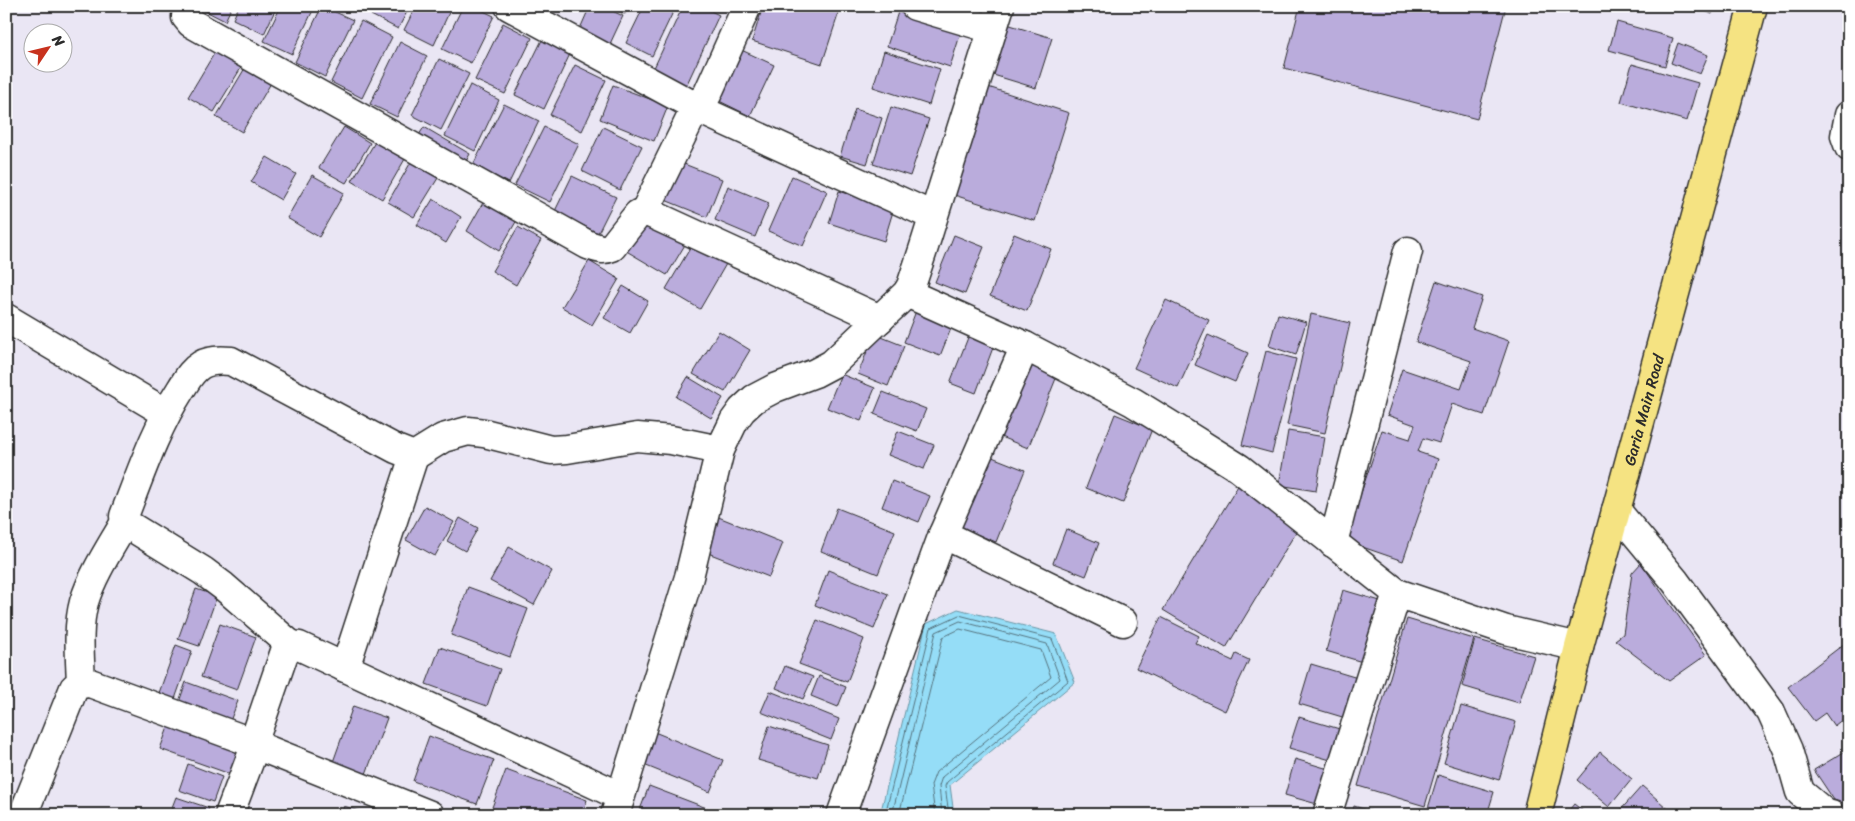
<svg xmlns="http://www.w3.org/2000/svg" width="1855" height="821" font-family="Sriracha,sans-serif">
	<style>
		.water { fill: #95ddf7; stroke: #6b96a5 }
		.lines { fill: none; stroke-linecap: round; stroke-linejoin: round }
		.shore { stroke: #55727d; stroke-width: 1 }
		.building { fill: #baacdc; stroke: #2b2b2b }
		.minor-casing { stroke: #2b2b2b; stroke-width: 31 }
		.major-casing { stroke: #2b2b2b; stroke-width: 31 }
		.minor { stroke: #fff; stroke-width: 28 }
		.major { stroke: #f5e382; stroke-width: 28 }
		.labels { text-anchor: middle; stroke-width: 5; stroke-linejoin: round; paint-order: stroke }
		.street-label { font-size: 16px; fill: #2b2b2b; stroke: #fff }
	</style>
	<rect width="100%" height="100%" fill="#eae6f4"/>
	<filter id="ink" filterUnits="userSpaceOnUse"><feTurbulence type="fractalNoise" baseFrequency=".02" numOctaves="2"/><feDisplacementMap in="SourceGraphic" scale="10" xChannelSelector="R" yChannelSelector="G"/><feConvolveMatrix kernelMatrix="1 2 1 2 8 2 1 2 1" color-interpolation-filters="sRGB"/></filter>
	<g filter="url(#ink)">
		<polygon class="water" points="958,609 1056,634 1075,682 950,785 954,815 880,815 926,624"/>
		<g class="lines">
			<g class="shore">
				<polyline points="885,815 931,628 959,615 1052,639 1068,681 947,782 945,786 949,815"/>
				<polyline points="892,815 936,632 960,621 1047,644 1060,679 942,777 939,786 942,815"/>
				<polyline points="899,815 943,637 960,629 1041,650 1051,677 936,772 931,785 935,815"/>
			</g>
		</g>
		<g class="building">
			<polygon points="196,6 232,6 225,21"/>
			<polygon points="239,6 277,6 264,34 233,19"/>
			<polygon points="281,6 315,6 292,54 264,41"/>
			<polygon points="322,6 353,20 325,77 295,62"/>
			<polygon points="375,6 410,6 398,29 371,15"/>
			<polygon points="416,6 452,6 434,45 404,30"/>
			<polygon points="463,6 473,6 494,16 471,63 442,49"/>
			<polygon points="590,6 602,6 623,16 609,46 579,31"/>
			<polygon points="610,6 628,6 625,14"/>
			<polygon points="644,6 665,6 674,10 652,56 626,43"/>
			<polygon points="683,6 701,6 719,15 686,86 653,70"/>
			<polygon points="763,6 841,6 822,64 752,41"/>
			<polygon points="1300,6 1506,6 1477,119 1284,68"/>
			<polygon points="1692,6 1715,6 1712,14"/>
			<polygon points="898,12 961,32 950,67 887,46"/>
			<polygon points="361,21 392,37 362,98 331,82"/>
			<polygon points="1617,22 1673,38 1665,66 1609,50"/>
			<polygon points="503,23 532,38 505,94 475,80"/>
			<polygon points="1007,24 1052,38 1036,88 990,74"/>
			<polygon points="542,40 570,54 544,109 515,95"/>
			<polygon points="400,42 427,56 397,117 370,104"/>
			<polygon points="1678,43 1708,55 1700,74 1671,63"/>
			<polygon points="737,48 774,65 750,116 713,98"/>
			<polygon points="884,51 940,69 929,105 873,87"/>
			<polygon points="215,52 241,68 214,112 188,97"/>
			<polygon points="439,59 469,74 441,130 412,115"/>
			<polygon points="1632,64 1698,83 1687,121 1621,102"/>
			<polygon points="575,65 606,80 582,131 550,115"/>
			<polygon points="245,68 271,83 242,132 216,117"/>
			<polygon points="470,85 499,100 475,151 445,136"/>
			<polygon points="613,85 668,106 654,141 600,119"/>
			<polygon points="985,86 1069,113 1035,221 951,194"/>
			<polygon points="504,104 539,121 509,183 473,165"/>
			<polygon points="891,107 929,119 910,176 873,164"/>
			<polygon points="855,109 882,118 867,164 840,156"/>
			<polygon points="344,127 370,143 346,183 319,168"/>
			<polygon points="424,127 470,154 461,170 414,143"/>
			<polygon points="544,127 579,144 550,202 515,185"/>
			<polygon points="603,127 642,146 620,190 582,171"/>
			<polygon points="375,142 405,159 382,199 352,181"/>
			<polygon points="267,157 296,174 281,200 251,182"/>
			<polygon points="411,162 438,178 414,217 388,202"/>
			<polygon points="679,162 722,179 707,217 665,200"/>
			<polygon points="312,175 344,193 319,237 287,218"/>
			<polygon points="572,176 616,197 598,233 555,211"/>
			<polygon points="792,176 827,191 803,246 768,231"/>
			<polygon points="728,186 769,203 755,237 715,220"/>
			<polygon points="839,191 894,208 884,241 829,223"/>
			<polygon points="433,199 461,217 446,243 417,225"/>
			<polygon points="484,201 517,220 499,251 467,231"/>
			<polygon points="641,217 686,243 667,275 623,249"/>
			<polygon points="518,227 541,240 516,285 492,271"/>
			<polygon points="1014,234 1051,249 1027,311 990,296"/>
			<polygon points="954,235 984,247 965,294 935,282"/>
			<polygon points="692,245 726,264 700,309 666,289"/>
			<polygon points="589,261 619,279 592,325 562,307"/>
			<polygon points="1436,281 1482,297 1472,328 1509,341 1484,415 1452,404 1439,443 1423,438 1418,452 1438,459 1403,561 1345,541 1382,430 1410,439 1415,425 1387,415 1402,369 1461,389 1471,361 1416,342"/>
			<polygon points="623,286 648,301 630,333 604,318"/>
			<polygon points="1166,300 1209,320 1178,388 1134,368"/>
			<polygon points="916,311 952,326 940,356 904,342"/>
			<polygon points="1278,314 1306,322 1296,355 1269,346"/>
			<polygon points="1311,314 1350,323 1325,433 1287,425"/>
			<polygon points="719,331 750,350 725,392 693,374"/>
			<polygon points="874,334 904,346 888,386 858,374"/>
			<polygon points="969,335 994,345 976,393 950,383"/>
			<polygon points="1208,335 1248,353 1235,382 1195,365"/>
			<polygon points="1266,351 1296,359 1272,453 1242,445"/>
			<polygon points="1021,362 1057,376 1028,448 993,434"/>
			<polygon points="841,374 875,388 861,421 827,408"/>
			<polygon points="688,377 723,398 711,418 676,397"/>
			<polygon points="883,392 926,409 917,431 874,414"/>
			<polygon points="1115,414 1152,429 1123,503 1086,488"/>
			<polygon points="898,431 934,445 924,469 888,455"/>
			<polygon points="1288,431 1325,437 1316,491 1279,485"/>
			<polygon points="982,453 1025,470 996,542 954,525"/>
			<polygon points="892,481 930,496 919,522 882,507"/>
			<polygon points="1239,484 1302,522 1226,648 1163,610"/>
			<polygon points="425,506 454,522 435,556 406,540"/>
			<polygon points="837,508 895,531 878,574 821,551"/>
			<polygon points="716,516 783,543 769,577 703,551"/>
			<polygon points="460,518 478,528 465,551 447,541"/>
			<polygon points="1066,529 1099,543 1086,576 1053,563"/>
			<polygon points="509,547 552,571 534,605 490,581"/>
			<polygon points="1641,563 1706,655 1669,681 1615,640 1623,634 1632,573"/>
			<polygon points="828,570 888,594 874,629 815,605"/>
			<polygon points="468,587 528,609 510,657 451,635"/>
			<polygon points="196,589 217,596 199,646 178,639"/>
			<polygon points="1343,590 1387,603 1369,664 1326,651"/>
			<polygon points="1161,617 1199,636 1195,643 1233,661 1236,654 1249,660 1225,711 1136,668"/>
			<polygon points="1407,619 1474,639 1425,806 1358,786"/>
			<polygon points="817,620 864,639 847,682 799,664"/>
			<polygon points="220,624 256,637 237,690 201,677"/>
			<polygon points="1475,639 1534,656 1519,703 1462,686"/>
			<polygon points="1849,640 1849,714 1834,726 1825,713 1814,721 1788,687"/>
			<polygon points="176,645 192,651 175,699 159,693"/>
			<polygon points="440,647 500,669 487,706 426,684"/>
			<polygon points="1311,664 1361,679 1349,719 1299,704"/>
			<polygon points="785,666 813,677 803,699 776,688"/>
			<polygon points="819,676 846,687 838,707 811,696"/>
			<polygon points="186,682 238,701 230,721 179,702"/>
			<polygon points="770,691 839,719 831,740 761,712"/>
			<polygon points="353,706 387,718 366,774 333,762"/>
			<polygon points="1461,706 1516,722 1499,780 1444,763"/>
			<polygon points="1299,717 1343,730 1334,761 1289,748"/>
			<polygon points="170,722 240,747 230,774 160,749"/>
			<polygon points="769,726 828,745 818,778 758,760"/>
			<polygon points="652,731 723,760 710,792 639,763"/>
			<polygon points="429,736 494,760 477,804 413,781"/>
			<polygon points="1849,749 1849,803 1847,804 1834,800 1814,770"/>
			<polygon points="1600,752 1632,779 1609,807 1577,780"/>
			<polygon points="1295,759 1335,771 1324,806 1285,795"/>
			<polygon points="188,764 222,777 213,802 179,790"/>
			<polygon points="506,770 587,800 582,815 503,815 491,810"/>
			<polygon points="1438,775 1494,792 1487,815 1426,815"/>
			<polygon points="649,786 712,810 710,815 638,815"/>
			<polygon points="1642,786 1675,815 1619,815 1618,813"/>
			<polygon points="176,797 209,808 206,815 169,815"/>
			<polygon points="1574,804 1588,815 1565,815"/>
			<polygon points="344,806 370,815 341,815"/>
			<polygon points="1354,806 1383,815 1352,815"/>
		</g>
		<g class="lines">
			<defs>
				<g id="minor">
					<path d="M187,6l-1,11 5,6 397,222c9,3 15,6 24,2l26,-33 7,-3 235,108"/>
					<polyline points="509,6 689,103 697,105 707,95 747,6"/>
					<polyline points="915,6 992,29"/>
					<polyline points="696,108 933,216"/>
					<polyline points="1849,115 1845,136 1849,147"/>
					<polyline points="645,211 697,105"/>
					<polyline points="907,293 1025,346 1133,402 1175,428 1239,468 1397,593 1506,630 1579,647"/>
					<polyline points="6,318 166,413"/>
					<polyline points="1616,510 1675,581 1771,712 1788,750 1800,792 1826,814 1831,815"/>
					<polyline points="943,534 1123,622"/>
					<polyline points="1333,543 1408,251"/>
					<path d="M291,645l-68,-59 -20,-15 -73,-45 -5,-4 -1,-6c17,-44 32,-88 57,-127 6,-9 10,-18 20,-24 8,-5 20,-5 30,-4l165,88 18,7 29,-18 25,-7 16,2 67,17 16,-1 70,-12 34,3 49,10"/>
					<polyline points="345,668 414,456"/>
					<path d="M81,683c-1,-27 -4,-55 3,-81 9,-29 27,-55 41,-80"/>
					<path d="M23,815l51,-127c5,-4 9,-5 16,-5l161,59 3,7 -25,66"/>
					<polyline points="430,815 253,744 285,651 291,645 299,646 620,796"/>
					<polyline points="615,815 689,577 720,450 734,421 742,410 754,399 775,388 815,373 832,364 907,293 911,286 923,250 1000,6"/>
					<polyline points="841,815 943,534 1025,346"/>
					<polyline points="1327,815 1397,593"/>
				</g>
				<g id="major">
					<path id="s1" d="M1537,815l42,-168 174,-641"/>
				</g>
			</defs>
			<use href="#minor" class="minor-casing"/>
			<use href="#major" class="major-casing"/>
			<use href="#minor" class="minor"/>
			<use href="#major" class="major"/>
		</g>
	</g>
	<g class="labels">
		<g class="street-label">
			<text dy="6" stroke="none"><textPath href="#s1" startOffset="419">Garia Main Road</textPath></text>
		</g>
	</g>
	<rect width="1855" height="821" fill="none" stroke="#fff" stroke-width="25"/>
	<rect x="12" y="12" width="1830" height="796" fill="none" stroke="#2b2b2b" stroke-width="2" filter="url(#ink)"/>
	<g transform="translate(48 48) rotate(55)"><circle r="24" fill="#ffffff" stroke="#aaaaaa"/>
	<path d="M0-4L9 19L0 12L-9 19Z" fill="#c8321e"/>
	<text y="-8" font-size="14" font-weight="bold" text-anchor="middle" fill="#2b2b2b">N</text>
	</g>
</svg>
